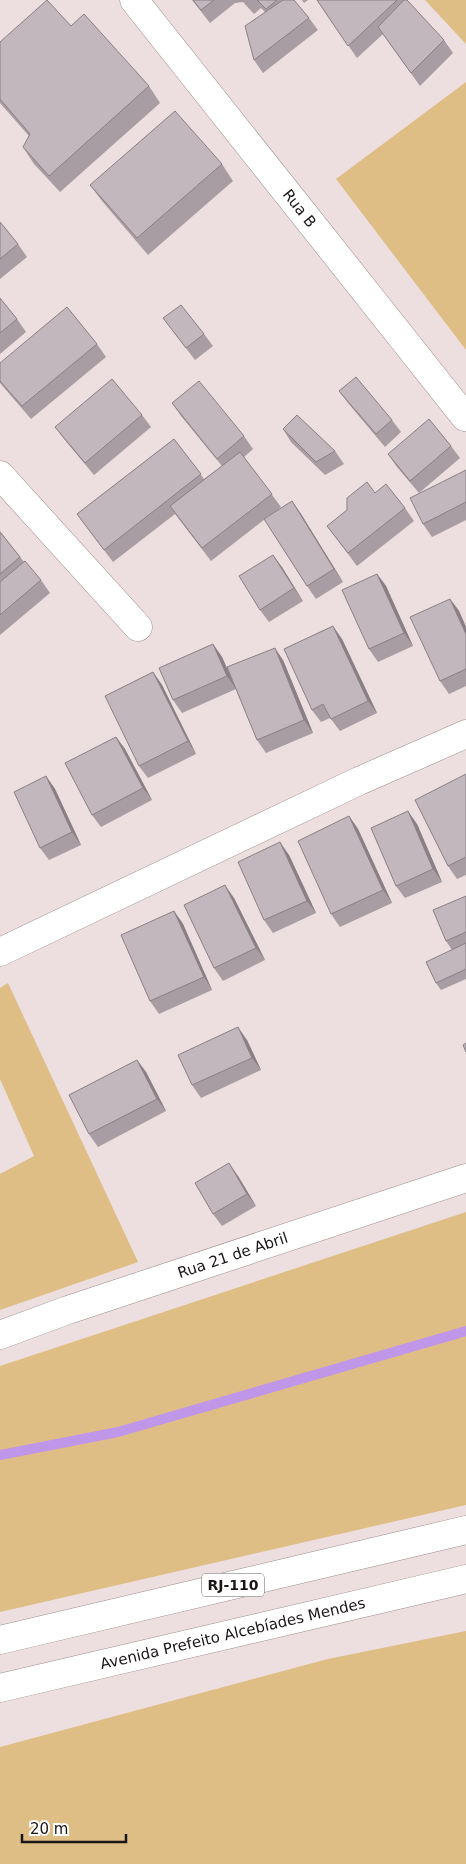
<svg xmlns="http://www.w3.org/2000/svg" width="466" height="1864" font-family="'DejaVu Sans',sans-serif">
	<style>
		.green { fill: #dfbe85 }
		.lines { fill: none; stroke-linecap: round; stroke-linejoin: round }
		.stream { stroke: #c096e9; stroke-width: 10 }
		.minor-casing { stroke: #9b8d8d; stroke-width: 29 }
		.major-casing { stroke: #9b8d8d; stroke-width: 29 }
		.minor { stroke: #fff; stroke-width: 28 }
		.major { stroke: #fff; stroke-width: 28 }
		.wall { fill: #a89da3 }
		.shaded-wall { fill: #888085 }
		.building { fill: #c3b7be; stroke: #888085 }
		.labels { text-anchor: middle; stroke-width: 5; stroke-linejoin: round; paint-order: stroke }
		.shield { fill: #fff; stroke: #5f5c5c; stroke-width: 1 }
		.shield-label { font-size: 14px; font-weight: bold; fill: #1b1616 }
		.street-label { font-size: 15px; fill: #1b1616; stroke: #fff }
	</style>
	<rect width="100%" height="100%" fill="#eddedf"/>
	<g class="green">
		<polygon points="425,0 466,0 466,44"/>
		<polygon points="466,82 466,350 336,179"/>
		<polygon points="8,983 138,1262 0,1310 0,1174 34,1156 0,1079 0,988"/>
		<polygon points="466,1212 466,1505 0,1612 0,1366"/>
		<polygon points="466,1631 466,1864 0,1864 0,1747 328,1659"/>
	</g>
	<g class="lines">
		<polyline class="stream" points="0,1455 118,1432 466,1331"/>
		<defs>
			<g id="minor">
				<path id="s1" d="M134,0l331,417"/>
				<polyline points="0,475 138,627"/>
				<polyline points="0,952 359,781 466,734"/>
				<path id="s2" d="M0,1335l68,-25 398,-132"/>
			</g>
			<g id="major">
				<polyline points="0,1640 466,1530"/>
				<path id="s3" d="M0,1688l466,-109"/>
			</g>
		</defs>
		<use href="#minor" class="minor-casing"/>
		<use href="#major" class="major-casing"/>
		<use href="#minor" class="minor"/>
		<use href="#major" class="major"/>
	</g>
	<g class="wall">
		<polygon points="192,0 294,0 309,18 318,30 263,73 254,60 265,12 261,8 254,14 243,2 235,3 210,23"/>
		<polygon points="302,0 308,0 304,3"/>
		<polygon points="317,0 403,0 444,40 453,53 420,86 383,34 357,58"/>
		<polygon points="71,26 149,86 160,103 60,192 34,164 23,147 29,136 0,103 0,42"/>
		<polygon points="222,164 233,181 148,255 102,201 90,185"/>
		<polygon points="0,222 18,244 27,257 0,279"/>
		<polygon points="0,298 17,319 26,332 0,354"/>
		<polygon points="163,318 204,334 213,346 195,360"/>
		<polygon points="97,344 106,357 31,419 0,383 0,363"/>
		<polygon points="339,391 392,420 401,432 385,447 348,403"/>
		<polygon points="172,403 244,436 253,449 244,457 281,507 273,514 292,501 301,514 343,582 316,599 307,586 265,519 211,561 175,514 113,562 77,514 174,439 204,479 222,466 181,416"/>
		<polygon points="142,415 151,427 94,475 64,439 55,427"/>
		<polygon points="283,429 335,451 344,464 325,475 291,442"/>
		<polygon points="451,446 460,458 419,493 397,467 388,454"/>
		<polygon points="466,470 466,520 432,537 423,524"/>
		<polygon points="375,493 405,508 414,521 357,566 327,526"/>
		<polygon points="0,531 24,562 41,580 50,593 0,635"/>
		<polygon points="273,555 303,601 269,622 260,610"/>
		<polygon points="377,574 386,586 413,646 378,662 369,649"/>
		<polygon points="450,599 459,611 466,627 466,686 449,694 440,681"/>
		<polygon points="342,639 377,713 340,731 330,718 321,722 312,710"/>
		<polygon points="213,644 222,657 236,688 283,660 313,733 266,753 257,740 236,689 182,713 173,700"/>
		<polygon points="153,672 162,685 196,754 148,778 139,766"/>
		<polygon points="116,737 125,749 152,800 101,827 92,815"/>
		<polygon points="466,774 466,875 457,879 448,866"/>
		<polygon points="46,776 55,789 81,845 49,860 40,848"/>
		<polygon points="349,816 358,829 392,903 340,927 331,914"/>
		<polygon points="417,824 442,882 405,898 396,886"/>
		<polygon points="289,855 316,913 273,933 264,920"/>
		<polygon points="466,896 466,979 441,990 436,983 452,950 446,941"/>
		<polygon points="234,898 265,960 223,981 214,968"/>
		<polygon points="174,911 183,924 212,990 159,1014 150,1001"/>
		<polygon points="247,1040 261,1070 201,1098 192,1085"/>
		<polygon points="137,1060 146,1072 166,1111 98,1147 89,1134"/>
		<polygon points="238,1176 256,1206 222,1226 213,1214"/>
	</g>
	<g class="shaded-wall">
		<polygon points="292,501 301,514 343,582 334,569"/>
		<polygon points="273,555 282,567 303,601 294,588"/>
		<polygon points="377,574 386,586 413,646 404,633"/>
		<polygon points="450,599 459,611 466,627 466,634"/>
		<polygon points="333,626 342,639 377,713 368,701"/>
		<polygon points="213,644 222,657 236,689 227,676"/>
		<polygon points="275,648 283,660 313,733 304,720"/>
		<polygon points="153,672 162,685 196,754 188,741"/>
		<polygon points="116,737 125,749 152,800 143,788"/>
		<polygon points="46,776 55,789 81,845 72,832"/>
		<polygon points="408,811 417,824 442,882 433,869"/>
		<polygon points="349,816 358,829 392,903 383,890"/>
		<polygon points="280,842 289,855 316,913 307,901"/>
		<polygon points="225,885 234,898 265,960 256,948"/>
		<polygon points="174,911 183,924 212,990 204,977"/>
		<polygon points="238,1027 247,1040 261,1070 252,1058"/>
		<polygon points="137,1060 146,1072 166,1111 157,1099"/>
		<polygon points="229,1163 238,1176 256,1206 247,1194"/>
	</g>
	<g class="building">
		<polygon points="47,0 71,26 84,14 149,86 49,176 23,147 30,134 0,99 0,42"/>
		<polygon points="193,0 214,0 201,10"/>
		<polygon points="257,0 277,0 266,9"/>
		<polygon points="283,0 294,0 309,18 254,60 245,26"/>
		<polygon points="317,0 397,0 348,46"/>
		<polygon points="404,0 407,0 444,40 411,73 378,27"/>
		<polygon points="175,111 222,164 137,238 90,185"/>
		<polygon points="0,222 18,244 0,259"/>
		<polygon points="0,298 17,319 0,333"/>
		<polygon points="181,305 204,334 186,348 163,318"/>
		<polygon points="67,307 97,344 22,406 0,381 0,363"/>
		<polygon points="356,377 392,420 376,434 339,391"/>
		<polygon points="112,379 142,415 85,463 55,427"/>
		<polygon points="199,381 244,436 217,459 172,403"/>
		<polygon points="297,415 335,451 316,462 283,429"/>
		<polygon points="429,419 451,446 410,481 388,454"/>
		<polygon points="174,439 201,474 104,550 77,514"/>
		<polygon points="240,452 272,494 202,548 170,506"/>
		<polygon points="466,470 466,502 423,524 410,498"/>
		<polygon points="367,482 375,493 386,484 405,508 348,553 327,526 347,510 347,498"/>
		<polygon points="292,501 334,569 307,586 264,519"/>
		<polygon points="0,532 20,557 0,574"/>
		<polygon points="273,555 294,588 260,610 239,576"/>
		<polygon points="25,561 41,580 0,615 0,582"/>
		<polygon points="377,574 404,633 369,649 342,590"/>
		<polygon points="450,599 466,634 466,669 440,681 410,617"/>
		<polygon points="333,626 368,701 331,719 323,704 312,710 284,649"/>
		<polygon points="213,644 227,676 173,700 159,668"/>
		<polygon points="275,648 304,720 257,740 227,667"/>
		<polygon points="153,672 188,741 139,766 105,696"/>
		<polygon points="116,737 143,788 92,815 65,763"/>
		<polygon points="466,774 466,857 448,866 415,800"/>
		<polygon points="46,776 72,832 40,848 14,792"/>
		<polygon points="408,811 433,869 396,886 371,828"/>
		<polygon points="349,816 383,890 331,914 298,841"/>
		<polygon points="280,842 307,901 264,920 238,862"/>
		<polygon points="225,885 256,948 214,968 184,905"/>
		<polygon points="466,896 466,932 446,941 433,910"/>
		<polygon points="174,911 204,977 150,1001 121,935"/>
		<polygon points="466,943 466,969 436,983 426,962"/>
		<polygon points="238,1027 252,1058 192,1085 178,1055"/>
		<polygon points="466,1043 466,1052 463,1045"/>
		<polygon points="137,1060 157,1099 89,1134 69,1095"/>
		<polygon points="229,1163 247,1194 213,1214 195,1183"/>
	</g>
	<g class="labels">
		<rect class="shield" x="202" y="1573.5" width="62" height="23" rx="4"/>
		<g class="shield-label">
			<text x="233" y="1590">RJ-110</text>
		</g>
		<g class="street-label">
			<text dy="5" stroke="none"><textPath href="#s1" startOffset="266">Rua B</textPath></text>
			<text dy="5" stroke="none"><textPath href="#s2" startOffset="246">Rua 21 de Abril</textPath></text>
			<text dy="5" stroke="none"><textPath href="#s3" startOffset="239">Avenida Prefeito Alcebíades Mendes</textPath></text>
		</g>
	</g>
	<path d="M22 1834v8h104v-8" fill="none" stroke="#1b1616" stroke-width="2.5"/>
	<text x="30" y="1834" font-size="15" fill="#1b1616" stroke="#ffffff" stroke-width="4" paint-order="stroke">20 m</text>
</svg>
